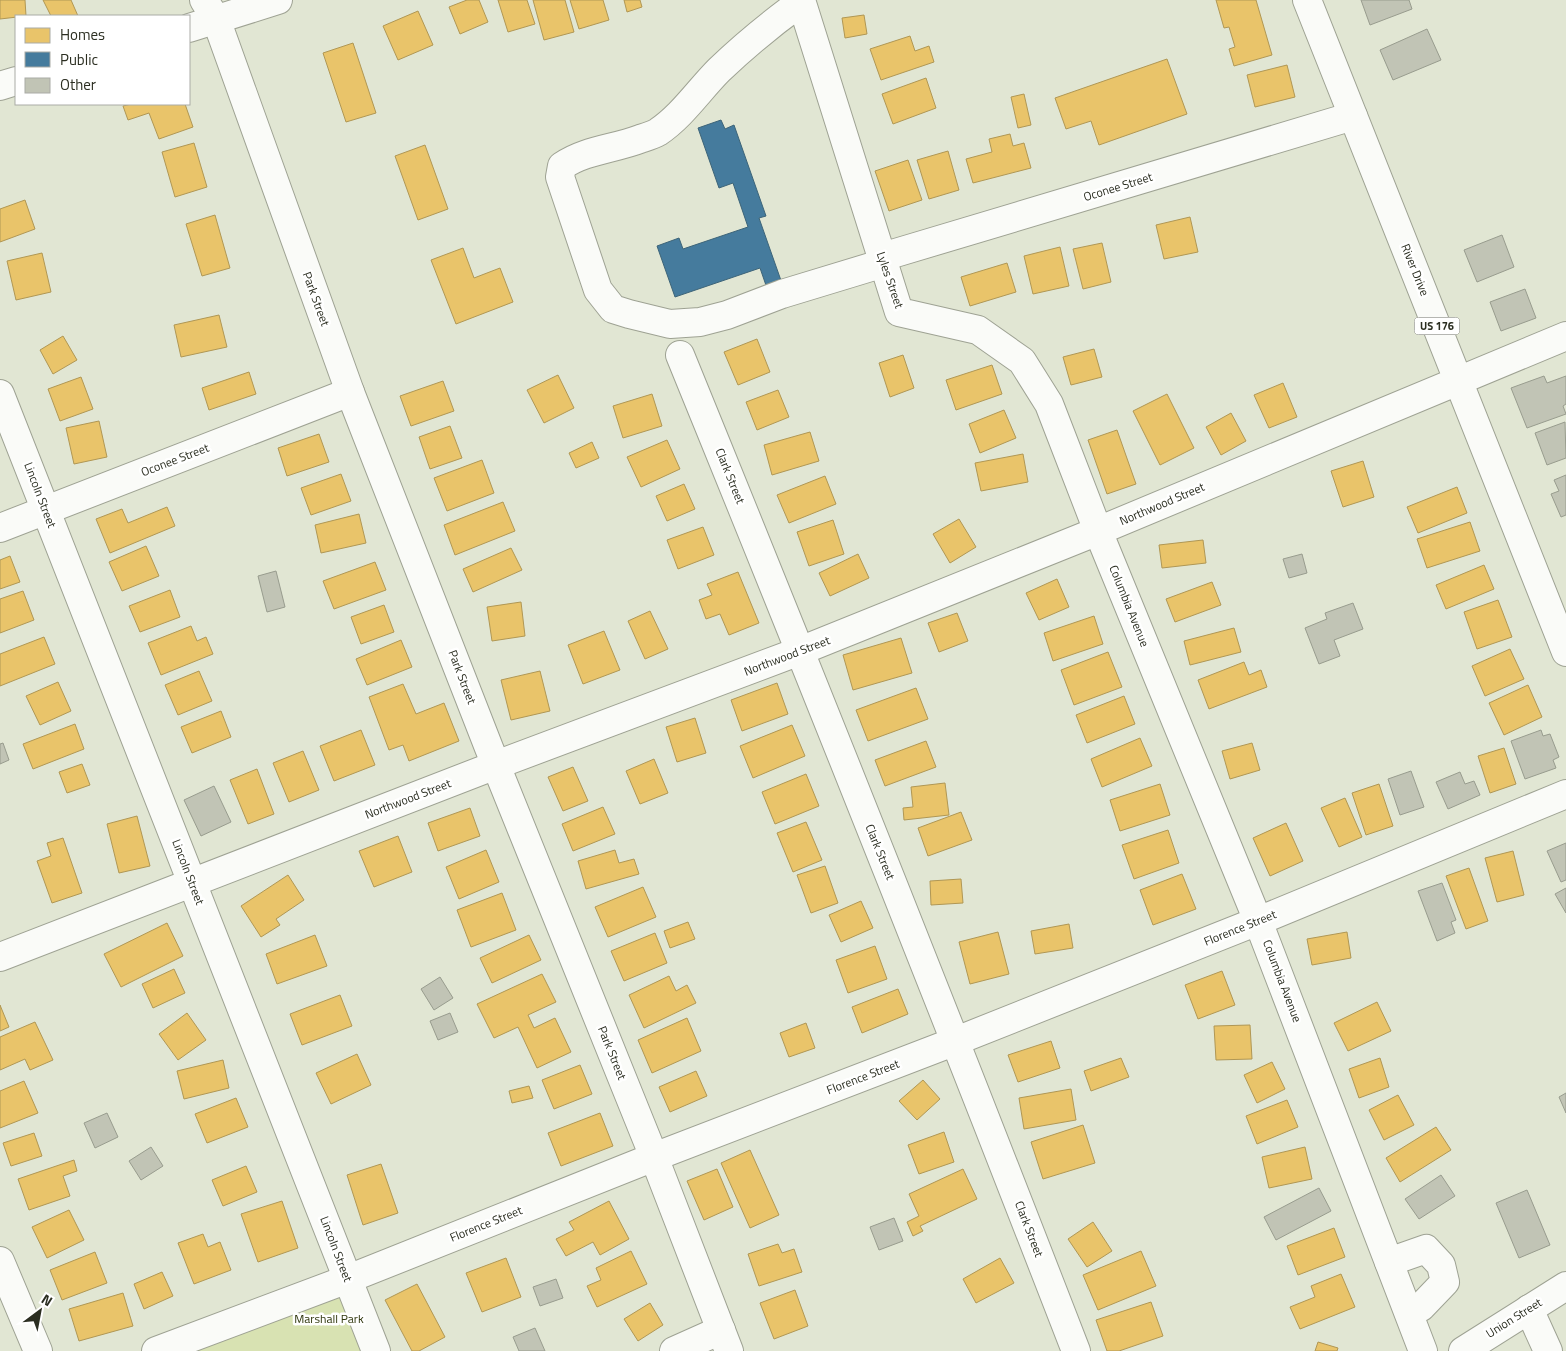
<svg xmlns="http://www.w3.org/2000/svg" width="1566" height="1351" font-family="'Titillium Web',sans-serif">
	<style>
		.green { fill: #d8e2b2 }
		.homes { fill: #e9c46a; stroke: #b09754 }
		.public { fill: #457b9d; stroke: #3d6478 }
		.building { fill: #c1c4b5; stroke: #989c8e }
		.lines { fill: none; stroke-linecap: round; stroke-linejoin: round }
		.minor-casing { stroke: #9ea293; stroke-width: 30 }
		.major-casing { stroke: #9ea293; stroke-width: 30 }
		.minor { stroke: #fafbf8; stroke-width: 28 }
		.major { stroke: #fafbf8; stroke-width: 28 }
		.labels { text-anchor: middle; stroke-width: 5; stroke-linejoin: round; paint-order: stroke }
		.shield { fill: #fff; stroke: #6b6d64; stroke-width: 1 }
		.shield-label { font-size: 11px; font-weight: bold; fill: #2b2e21 }
		.street-label { font-size: 12px; fill: #2b2e21; stroke: #fff }
		.park-label { font-size: 12px; fill: #2e350b; stroke: #fff }
	</style>
	<rect width="100%" height="100%" fill="#e1e6d3"/>
	<polygon class="green" points="348,1279 376,1351 156,1351"/>
	<g class="homes">
		<polygon points="0,0 25,0 26,16 0,19"/>
		<polygon points="43,0 71,0 78,16 51,16"/>
		<polygon points="467,0 479,0 488,22 460,34 449,7"/>
		<polygon points="498,0 527,0 535,24 508,32"/>
		<polygon points="533,0 565,0 574,32 544,40"/>
		<polygon points="570,0 603,0 609,20 579,29"/>
		<polygon points="624,0 640,0 642,7 627,12"/>
		<polygon points="1216,0 1256,0 1272,55 1234,66 1229,49 1235,47 1229,27 1224,28"/>
		<polygon points="418,11 433,45 398,60 383,26"/>
		<polygon points="864,15 867,34 845,38 842,18"/>
		<polygon points="910,36 915,51 929,46 934,62 881,80 870,49"/>
		<polygon points="353,43 376,113 346,122 323,53"/>
		<polygon points="1167,59 1187,114 1099,145 1091,121 1066,129 1055,98"/>
		<polygon points="1287,65 1295,97 1255,107 1247,75"/>
		<polygon points="926,78 936,108 893,124 882,94"/>
		<polygon points="1024,94 1031,125 1018,128 1011,97"/>
		<polygon points="131,104 185,104 193,127 159,139 149,113 128,120 123,106"/>
		<polygon points="1010,134 1013,146 1024,143 1031,168 973,183 966,159 992,152 989,139"/>
		<polygon points="194,143 207,187 175,197 162,152"/>
		<polygon points="425,145 448,209 418,220 395,156"/>
		<polygon points="948,151 959,190 929,199 917,160"/>
		<polygon points="908,160 922,200 889,211 875,171"/>
		<polygon points="25,200 35,229 0,242 0,209"/>
		<polygon points="215,215 230,268 202,276 186,224"/>
		<polygon points="1190,217 1198,252 1164,259 1156,225"/>
		<polygon points="1102,243 1111,282 1083,289 1073,249"/>
		<polygon points="1060,247 1069,286 1033,294 1024,256"/>
		<polygon points="463,248 474,278 500,268 513,302 456,324 431,260"/>
		<polygon points="42,253 51,292 16,300 7,261"/>
		<polygon points="1007,263 1016,292 970,306 961,277"/>
		<polygon points="219,315 227,347 181,357 174,325"/>
		<polygon points="63,336 77,360 53,374 40,350"/>
		<polygon points="757,339 770,372 738,385 724,352"/>
		<polygon points="1094,349 1102,377 1071,385 1063,357"/>
		<polygon points="903,355 914,388 890,397 879,363"/>
		<polygon points="992,365 1002,394 956,410 946,380"/>
		<polygon points="249,372 256,394 209,410 202,388"/>
		<polygon points="558,375 574,408 544,423 527,390"/>
		<polygon points="81,377 93,409 60,421 48,389"/>
		<polygon points="443,381 454,411 411,426 400,396"/>
		<polygon points="1283,383 1297,417 1269,428 1254,395"/>
		<polygon points="778,390 789,417 757,430 746,402"/>
		<polygon points="652,394 662,426 623,438 613,406"/>
		<polygon points="1167,394 1194,448 1160,465 1133,411"/>
		<polygon points="1004,410 1016,438 980,453 969,424"/>
		<polygon points="1231,413 1246,441 1221,455 1206,427"/>
		<polygon points="99,421 107,457 74,464 66,428"/>
		<polygon points="450,426 462,458 430,469 419,437"/>
		<polygon points="1117,430 1136,484 1107,494 1088,440"/>
		<polygon points="810,432 819,461 772,475 764,445"/>
		<polygon points="319,434 329,462 287,476 278,448"/>
		<polygon points="667,440 680,469 641,487 627,457"/>
		<polygon points="592,442 599,458 576,468 569,453"/>
		<polygon points="1023,454 1028,482 981,491 975,463"/>
		<polygon points="482,460 494,493 447,511 434,478"/>
		<polygon points="1363,461 1374,497 1343,507 1331,471"/>
		<polygon points="341,474 351,501 311,515 301,488"/>
		<polygon points="825,476 836,504 789,523 777,495"/>
		<polygon points="684,484 695,509 667,521 656,496"/>
		<polygon points="1457,487 1467,513 1418,533 1407,507"/>
		<polygon points="503,502 515,531 455,555 444,525"/>
		<polygon points="167,507 175,526 110,553 96,519 122,509 128,523"/>
		<polygon points="359,514 366,543 321,553 315,525"/>
		<polygon points="959,519 976,547 950,563 933,534"/>
		<polygon points="833,520 844,554 809,566 797,532"/>
		<polygon points="1470,522 1480,551 1427,568 1417,539"/>
		<polygon points="703,527 714,555 678,569 667,540"/>
		<polygon points="1203,540 1206,563 1162,568 1159,545"/>
		<polygon points="146,546 159,576 122,591 109,562"/>
		<polygon points="511,548 522,570 473,592 463,569"/>
		<polygon points="858,554 869,578 830,596 819,573"/>
		<polygon points="10,556 20,582 0,589 0,560"/>
		<polygon points="375,562 386,590 334,609 323,581"/>
		<polygon points="1484,565 1494,589 1446,609 1436,585"/>
		<polygon points="738,572 759,623 729,635 720,614 706,619 699,600 712,595 707,584"/>
		<polygon points="1057,579 1069,607 1039,620 1026,593"/>
		<polygon points="1212,582 1221,605 1175,622 1166,599"/>
		<polygon points="170,590 180,617 140,632 129,606"/>
		<polygon points="23,591 34,620 0,633 0,599"/>
		<polygon points="1498,600 1512,637 1477,649 1464,612"/>
		<polygon points="521,602 525,636 492,641 487,607"/>
		<polygon points="384,605 394,632 361,644 351,617"/>
		<polygon points="650,611 668,649 645,659 628,621"/>
		<polygon points="957,613 968,641 939,652 928,623"/>
		<polygon points="1094,616 1103,644 1053,661 1044,633"/>
		<polygon points="191,626 197,641 206,637 213,654 161,675 148,643"/>
		<polygon points="1234,628 1241,652 1190,665 1184,641"/>
		<polygon points="604,631 620,670 583,684 568,645"/>
		<polygon points="44,637 55,664 0,686 0,654"/>
		<polygon points="901,638 912,673 853,690 843,655"/>
		<polygon points="401,640 412,667 367,685 356,659"/>
		<polygon points="1510,649 1524,679 1485,696 1472,666"/>
		<polygon points="1108,652 1122,687 1074,705 1061,670"/>
		<polygon points="1244,662 1249,675 1261,670 1267,687 1209,709 1198,680"/>
		<polygon points="199,671 212,701 178,715 165,685"/>
		<polygon points="540,671 550,711 511,720 501,680"/>
		<polygon points="58,682 71,711 40,725 26,696"/>
		<polygon points="777,683 788,714 742,731 731,700"/>
		<polygon points="403,684 416,714 444,703 459,741 409,761 403,745 389,750 369,697"/>
		<polygon points="1528,685 1542,717 1504,735 1489,703"/>
		<polygon points="916,688 928,719 868,741 856,710"/>
		<polygon points="1124,696 1135,724 1087,743 1076,715"/>
		<polygon points="221,711 231,737 192,753 181,727"/>
		<polygon points="695,718 706,753 677,762 666,727"/>
		<polygon points="75,724 84,749 33,769 23,744"/>
		<polygon points="792,725 805,756 753,778 740,746"/>
		<polygon points="361,730 375,765 334,781 320,746"/>
		<polygon points="1140,738 1152,766 1102,787 1091,759"/>
		<polygon points="926,741 936,767 885,786 875,760"/>
		<polygon points="1252,743 1260,770 1230,779 1222,751"/>
		<polygon points="1504,748 1516,784 1490,793 1478,756"/>
		<polygon points="303,751 319,790 289,802 273,763"/>
		<polygon points="654,759 668,793 640,804 626,771"/>
		<polygon points="82,764 90,785 67,793 59,772"/>
		<polygon points="573,767 588,801 563,811 548,777"/>
		<polygon points="257,769 274,814 248,824 230,780"/>
		<polygon points="806,774 819,806 775,824 762,792"/>
		<polygon points="945,783 949,815 904,820 903,808 913,807 911,787"/>
		<polygon points="1160,784 1170,815 1120,831 1110,800"/>
		<polygon points="1379,784 1393,826 1366,835 1352,793"/>
		<polygon points="1345,798 1362,837 1339,847 1321,808"/>
		<polygon points="603,807 615,834 573,851 562,824"/>
		<polygon points="470,808 480,836 438,851 428,823"/>
		<polygon points="961,812 972,840 928,856 918,828"/>
		<polygon points="137,816 150,866 119,873 107,824"/>
		<polygon points="806,822 822,860 793,872 777,833"/>
		<polygon points="1286,823 1303,861 1270,876 1253,838"/>
		<polygon points="1168,830 1179,863 1134,879 1122,845"/>
		<polygon points="398,836 412,872 374,887 359,851"/>
		<polygon points="63,838 82,893 52,903 37,861 51,856 47,843"/>
		<polygon points="486,850 499,882 459,899 446,867"/>
		<polygon points="615,850 619,863 634,859 639,874 586,889 578,861"/>
		<polygon points="1513,851 1524,895 1497,902 1485,858"/>
		<polygon points="825,866 838,903 811,913 797,875"/>
		<polygon points="1469,868 1488,921 1466,929 1446,876"/>
		<polygon points="1182,874 1196,909 1153,925 1140,890"/>
		<polygon points="288,875 304,900 276,919 280,925 261,937 241,906"/>
		<polygon points="961,879 963,903 931,905 930,881"/>
		<polygon points="643,887 656,917 608,937 595,907"/>
		<polygon points="502,893 516,930 471,947 457,910"/>
		<polygon points="861,901 873,928 841,942 829,915"/>
		<polygon points="688,922 695,939 670,948 664,931"/>
		<polygon points="167,923 183,956 121,987 104,954"/>
		<polygon points="1069,924 1073,948 1035,954 1031,931"/>
		<polygon points="998,932 1009,974 970,984 959,942"/>
		<polygon points="1347,932 1351,958 1312,965 1307,939"/>
		<polygon points="655,933 667,963 624,981 611,951"/>
		<polygon points="315,935 327,966 277,984 266,954"/>
		<polygon points="529,935 541,960 492,983 480,958"/>
		<polygon points="875,946 887,979 848,993 836,960"/>
		<polygon points="174,969 185,993 153,1008 142,984"/>
		<polygon points="1222,971 1235,1005 1198,1019 1185,985"/>
		<polygon points="542,974 556,1002 528,1015 534,1028 555,1018 571,1052 537,1068 518,1027 494,1038 477,1004"/>
		<polygon points="669,976 676,991 687,985 696,1003 644,1028 629,995"/>
		<polygon points="898,989 908,1014 862,1033 852,1007"/>
		<polygon points="340,995 352,1026 302,1045 290,1014"/>
		<polygon points="1377,1002 1391,1031 1348,1051 1334,1023"/>
		<polygon points="0,1005 9,1027 0,1031"/>
		<polygon points="187,1013 206,1040 178,1060 159,1034"/>
		<polygon points="687,1018 701,1051 652,1073 638,1040"/>
		<polygon points="35,1022 53,1060 30,1070 25,1059 0,1070 0,1037"/>
		<polygon points="806,1023 815,1048 789,1057 780,1033"/>
		<polygon points="1250,1025 1252,1059 1216,1060 1214,1026"/>
		<polygon points="1051,1041 1060,1068 1018,1082 1008,1055"/>
		<polygon points="357,1054 371,1085 331,1104 316,1073"/>
		<polygon points="1121,1058 1129,1077 1091,1091 1084,1071"/>
		<polygon points="1380,1058 1389,1087 1359,1098 1349,1069"/>
		<polygon points="223,1060 229,1088 184,1099 177,1071"/>
		<polygon points="1272,1062 1285,1089 1257,1103 1244,1075"/>
		<polygon points="580,1065 592,1094 554,1109 542,1080"/>
		<polygon points="696,1071 707,1096 670,1112 659,1087"/>
		<polygon points="923,1080 940,1099 917,1120 899,1101"/>
		<polygon points="24,1081 38,1113 0,1128 0,1091"/>
		<polygon points="529,1086 533,1098 512,1103 509,1091"/>
		<polygon points="1071,1089 1076,1120 1024,1129 1019,1098"/>
		<polygon points="1398,1095 1414,1125 1384,1140 1369,1110"/>
		<polygon points="236,1098 248,1127 207,1143 195,1114"/>
		<polygon points="1287,1100 1298,1127 1257,1144 1246,1116"/>
		<polygon points="600,1113 613,1146 561,1166 548,1133"/>
		<polygon points="1083,1125 1095,1163 1043,1179 1031,1142"/>
		<polygon points="1436,1127 1451,1150 1400,1182 1386,1158"/>
		<polygon points="944,1132 954,1162 919,1174 908,1145"/>
		<polygon points="34,1133 42,1156 11,1166 3,1143"/>
		<polygon points="1305,1147 1312,1179 1269,1188 1262,1157"/>
		<polygon points="750,1150 779,1215 750,1228 721,1163"/>
		<polygon points="74,1160 77,1171 63,1176 70,1196 29,1210 18,1179"/>
		<polygon points="381,1164 398,1213 363,1225 347,1175"/>
		<polygon points="246,1166 257,1192 223,1206 212,1180"/>
		<polygon points="717,1169 733,1207 704,1220 687,1181"/>
		<polygon points="963,1169 977,1199 920,1226 923,1231 913,1236 907,1222 919,1216 909,1194"/>
		<polygon points="282,1201 298,1248 258,1262 241,1214"/>
		<polygon points="609,1201 629,1239 600,1255 593,1242 566,1256 556,1239 574,1230 569,1222"/>
		<polygon points="69,1210 84,1240 47,1258 32,1227"/>
		<polygon points="1093,1222 1112,1251 1087,1267 1068,1239"/>
		<polygon points="1334,1228 1345,1257 1298,1275 1287,1246"/>
		<polygon points="203,1234 208,1247 220,1242 231,1270 194,1284 178,1243"/>
		<polygon points="778,1244 782,1253 794,1249 802,1272 759,1286 748,1254"/>
		<polygon points="631,1251 647,1284 597,1307 587,1286 601,1280 596,1268"/>
		<polygon points="1141,1251 1156,1286 1098,1310 1083,1275"/>
		<polygon points="95,1252 107,1283 62,1300 50,1270"/>
		<polygon points="506,1258 521,1297 482,1312 466,1273"/>
		<polygon points="1000,1258 1014,1283 976,1303 963,1279"/>
		<polygon points="162,1272 173,1296 144,1309 134,1284"/>
		<polygon points="1341,1274 1355,1307 1300,1329 1290,1307 1315,1297 1311,1286"/>
		<polygon points="417,1284 445,1337 419,1351 412,1351 385,1300"/>
		<polygon points="795,1290 808,1326 774,1339 760,1303"/>
		<polygon points="123,1293 133,1326 79,1341 69,1309"/>
		<polygon points="1151,1302 1163,1336 1119,1351 1107,1351 1096,1320"/>
		<polygon points="650,1303 663,1325 638,1341 624,1319"/>
		<polygon points="1318,1342 1338,1348 1337,1351 1315,1351"/>
	</g>
	<polygon class="public" points="721,120 725,129 734,125 766,216 759,218 784,289 769,294 760,268 675,297 657,246 679,238 683,249 748,227 733,183 719,188 698,128"/>
	<g class="building">
		<polygon points="1361,0 1409,0 1412,9 1370,25"/>
		<polygon points="1427,29 1441,60 1393,80 1380,50"/>
		<polygon points="1502,235 1514,267 1477,282 1464,250"/>
		<polygon points="1525,289 1536,318 1501,331 1490,302"/>
		<polygon points="1544,376 1547,383 1566,376 1566,404 1563,406 1566,414 1527,428 1511,388"/>
		<polygon points="1565,422 1566,458 1547,465 1535,433"/>
		<polygon points="1566,475 1566,515 1561,517 1551,494 1559,491 1554,480"/>
		<polygon points="1302,554 1307,573 1289,578 1283,559"/>
		<polygon points="276,571 285,607 267,612 258,576"/>
		<polygon points="1353,603 1363,629 1334,640 1340,656 1319,664 1305,628 1327,619 1325,613"/>
		<polygon points="1541,730 1543,736 1550,734 1559,757 1553,760 1556,768 1525,779 1511,741"/>
		<polygon points="3,743 9,760 0,764 0,744"/>
		<polygon points="1411,771 1424,807 1400,815 1388,779"/>
		<polygon points="1460,772 1465,784 1474,781 1480,795 1448,809 1436,782"/>
		<polygon points="214,786 231,822 201,836 184,800"/>
		<polygon points="1566,843 1566,880 1561,882 1547,851"/>
		<polygon points="1442,883 1456,920 1451,922 1455,933 1437,941 1418,891"/>
		<polygon points="1566,888 1566,913 1555,894"/>
		<polygon points="440,977 453,998 434,1010 421,989"/>
		<polygon points="450,1013 458,1032 438,1040 430,1021"/>
		<polygon points="1566,1093 1566,1113 1559,1097"/>
		<polygon points="107,1113 118,1137 95,1148 84,1123"/>
		<polygon points="151,1147 163,1166 141,1180 129,1161"/>
		<polygon points="1441,1175 1455,1196 1419,1219 1405,1199"/>
		<polygon points="1319,1188 1331,1211 1276,1240 1264,1217"/>
		<polygon points="1527,1190 1550,1245 1519,1258 1496,1203"/>
		<polygon points="894,1218 903,1241 879,1250 870,1227"/>
		<polygon points="556,1279 563,1298 540,1306 533,1287"/>
		<polygon points="535,1328 545,1351 519,1351 513,1337"/>
	</g>
	<g class="lines">
		<defs>
			<g id="minor">
				<polyline points="204,0 216,19 350,392 489,748 654,1157 729,1351"/>
				<polyline points="801,0 899,312 978,330 1022,361 1049,404 1098,531 1258,921 1423,1351"/>
				<path d="M801,2c-29,21 -56,43 -82,68 -20,20 -37,46 -61,62 -5,3 -12,5 -18,7 -26,10 -55,11 -78,27l-2,11 38,113 15,19 16,5 41,10 30,-2 27,-7 55,-21 102,-31"/>
				<polyline points="189,28 278,0"/>
				<polyline points="0,86 16,81"/>
				<polyline points="882,257 1353,116"/>
				<path d="M680,355c135,331 267,663 396,996"/>
				<polyline points="0,394 376,1351"/>
				<polyline points="0,528 350,392"/>
				<polyline points="0,957 496,765 800,651 1098,531 1566,336"/>
				<polyline points="0,1261 38,1351"/>
				<polyline points="1389,1262 1426,1249 1441,1265 1445,1282 1421,1307 1409,1313"/>
				<polyline points="1529,1309 1548,1351"/>
				<polyline points="156,1351 348,1279 654,1157 956,1041 1268,917 1566,794"/>
				<polyline points="674,1351 721,1330"/>
				<polyline points="1463,1351 1566,1286"/>
			</g>
			<polyline id="major" points="1307,0 1566,652"/>
		</defs>
		<use href="#minor" class="minor-casing"/>
		<use href="#major" class="major-casing"/>
		<use href="#minor" class="minor"/>
		<use href="#major" class="major"/>
	</g>
	<g class="labels">
		<rect class="shield" x="1414.5" y="317.5" width="45" height="17" rx="4"/>
		<g class="shield-label">
			<text x="1437" y="330">US 176</text>
		</g>
		<g class="street-label">
			<text transform="translate(1118 187) rotate(-17)" y="4">Oconee Street</text>
			<text transform="translate(1415 270) rotate(68)" y="4">River Drive</text>
			<text transform="translate(890 280) rotate(71)" y="4">Lyles Street</text>
			<text transform="translate(316 299) rotate(70)" y="4">Park Street</text>
			<text transform="translate(175 460) rotate(-21)" y="4">Oconee Street</text>
			<text transform="translate(730 476) rotate(68)" y="4">Clark Street</text>
			<text transform="translate(40 495) rotate(69)" y="4">Lincoln Street</text>
			<text transform="translate(1162 504) rotate(-23)" y="4">Northwood Street</text>
			<text transform="translate(1129 606) rotate(68)" y="4">Columbia Avenue</text>
			<text transform="translate(787 656) rotate(-21)" y="4">Northwood Street</text>
			<text transform="translate(462 677) rotate(69)" y="4">Park Street</text>
			<text transform="translate(408 799) rotate(-21)" y="4">Northwood Street</text>
			<text transform="translate(880 852) rotate(68)" y="4">Clark Street</text>
			<text transform="translate(188 872) rotate(69)" y="4">Lincoln Street</text>
			<text transform="translate(1240 928) rotate(-22)" y="4">Florence Street</text>
			<text transform="translate(1282 981) rotate(69)" y="4">Columbia Avenue</text>
			<text transform="translate(612 1053) rotate(68)" y="4">Park Street</text>
			<text transform="translate(863 1077) rotate(-21)" y="4">Florence Street</text>
			<text transform="translate(486 1224) rotate(-22)" y="4">Florence Street</text>
			<text transform="translate(1029 1229) rotate(69)" y="4">Clark Street</text>
			<text transform="translate(336 1249) rotate(69)" y="4">Lincoln Street</text>
			<text transform="translate(1514 1318) rotate(-32)" y="4">Union Street</text>
		</g>
		<g class="park-label">
			<text x="329" y="1323">Marshall Park</text>
		</g>
	</g>
	<rect x="15" y="15" width="175" height="90" fill="#ffffff" stroke="#aaaba6"/>
	<rect x="25" y="28" width="25" height="15" fill="#e9c46a" stroke="#aaaba6"/>
	<text x="60" y="40" font-size="15" fill="#2b2e21">Homes</text>
	<rect x="25" y="52" width="25" height="15" fill="#457b9d" stroke="#aaaba6"/>
	<text x="60" y="65" font-size="15" fill="#2b2e21">Public</text>
	<rect x="25" y="78" width="25" height="15" fill="#c1c4b5" stroke="#aaaba6"/>
	<text x="60" y="90" font-size="15" fill="#2b2e21">Other</text>
	<g transform="translate(40 1311) rotate(32)" stroke="#ffffff" stroke-width="4" paint-order="stroke">
	<path d="M0-4L9 19L0 12L-9 19Z" fill="#2b2e21"/>
	<text y="-8" font-size="14" font-weight="bold" text-anchor="middle" fill="#2b2e21">N</text>
	</g>
</svg>
